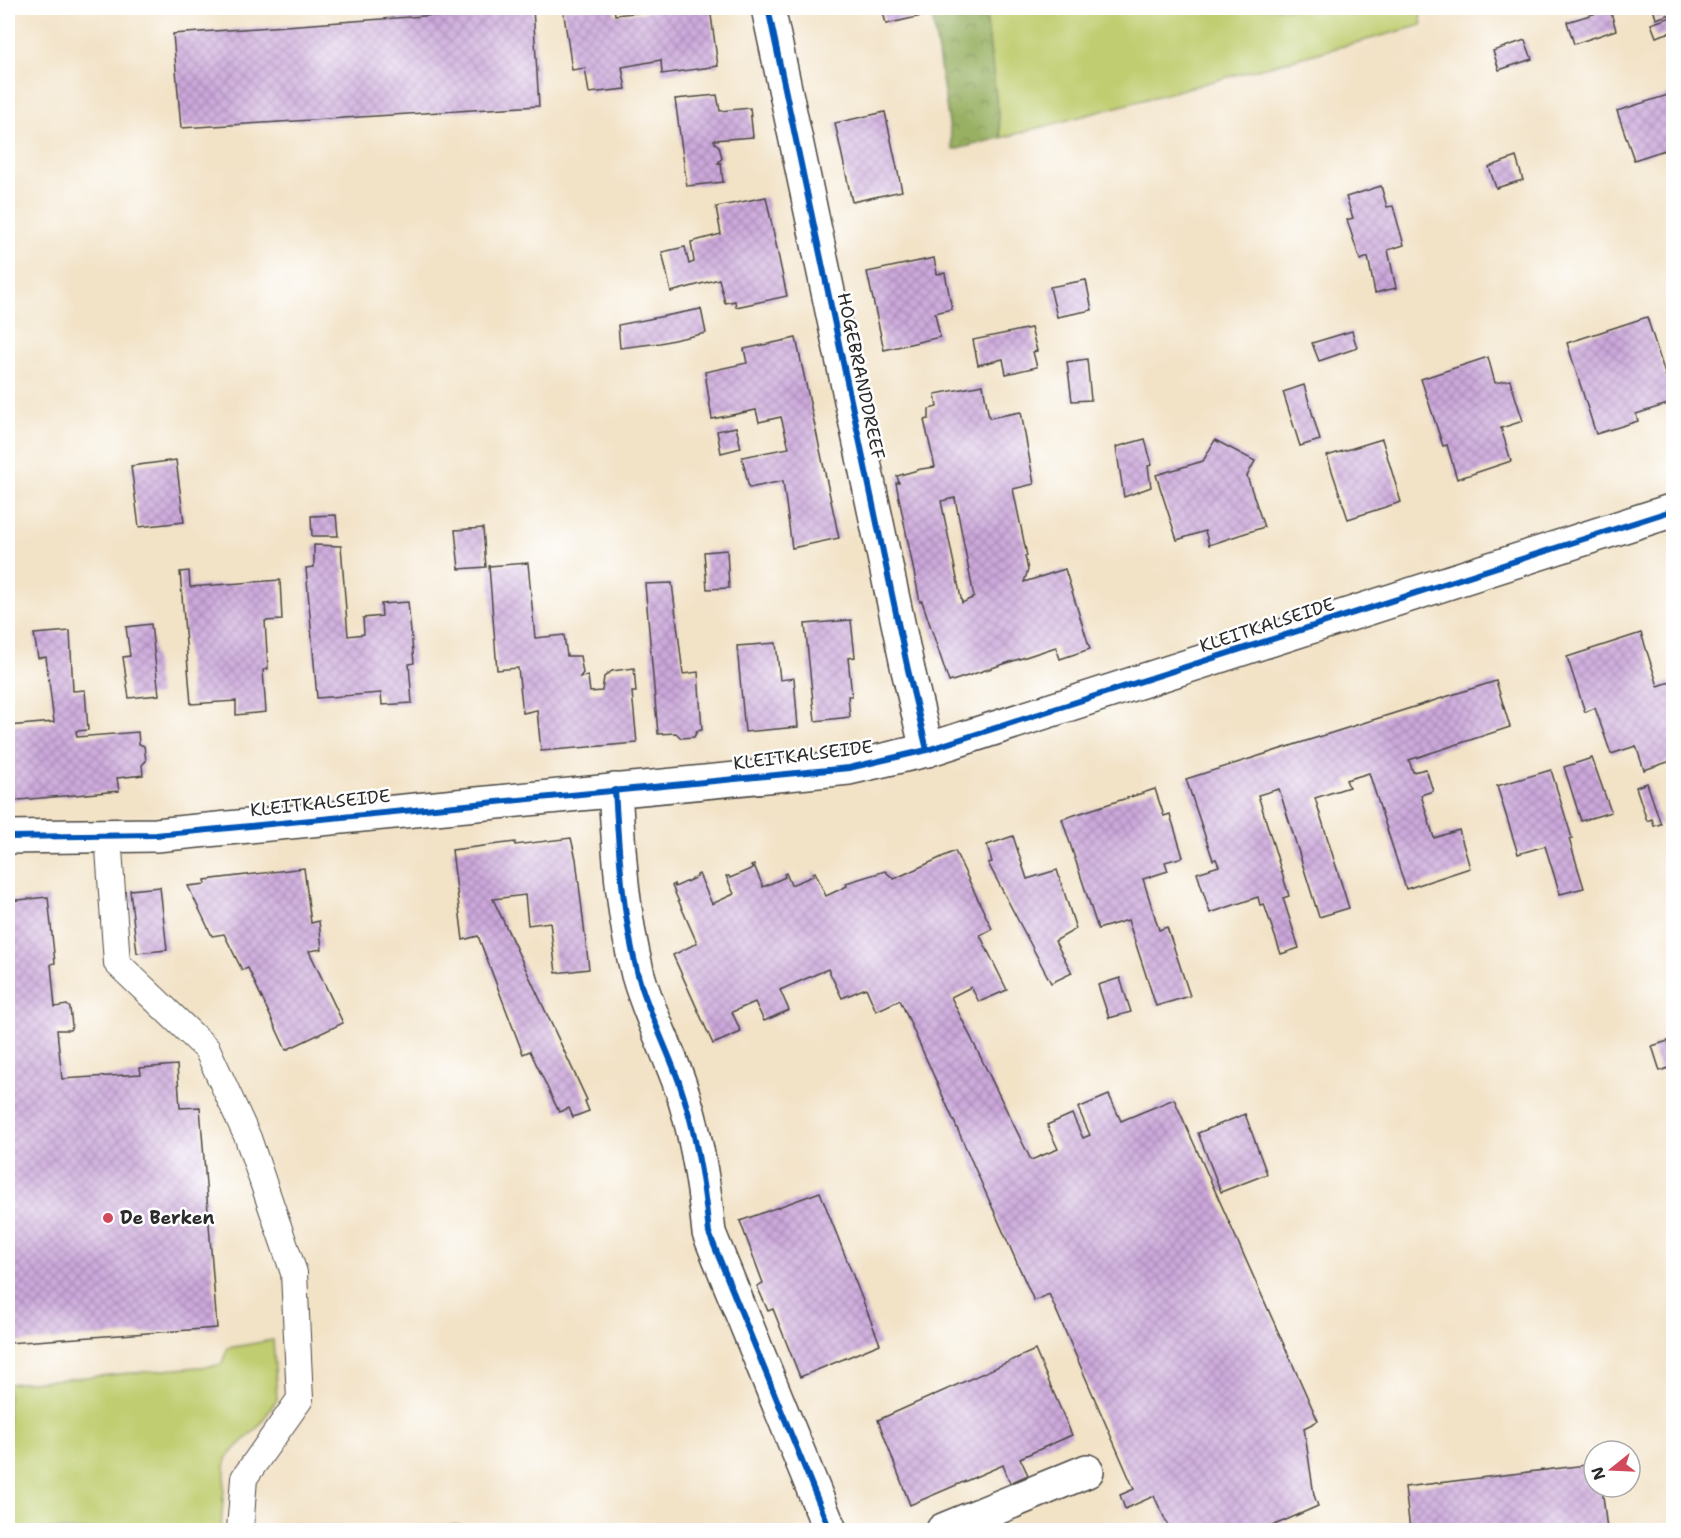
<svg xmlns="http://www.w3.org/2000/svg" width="1681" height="1538" font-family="'Shantell Sans',sans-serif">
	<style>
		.grass { fill: #c0cd6f; stroke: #767c4d; stroke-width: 1.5 }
		.forest { fill: url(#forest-crowns); stroke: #626e46; stroke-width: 1.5 }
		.building { fill: url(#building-cross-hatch); fill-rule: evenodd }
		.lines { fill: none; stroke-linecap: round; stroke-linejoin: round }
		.lane-casing { stroke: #494642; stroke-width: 28 }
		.street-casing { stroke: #494642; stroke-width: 36 }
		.lane { stroke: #fff; stroke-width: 26 }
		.street { stroke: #fff; stroke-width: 33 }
		.cycleway-casing { stroke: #fff; stroke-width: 10 }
		.cycleway { stroke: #0057b8; stroke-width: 6 }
		.poi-dot { fill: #d1495b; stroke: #fff; stroke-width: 2 }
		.labels { text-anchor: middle; stroke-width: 5; stroke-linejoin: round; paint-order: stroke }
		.street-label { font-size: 18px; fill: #2b2b2b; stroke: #fff }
		.poi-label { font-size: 18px; font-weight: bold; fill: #2b2b2b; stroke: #fff; text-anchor: start }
	</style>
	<defs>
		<pattern id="forest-crowns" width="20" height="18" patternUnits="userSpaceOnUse" patternTransform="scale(1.5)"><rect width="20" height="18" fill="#98b062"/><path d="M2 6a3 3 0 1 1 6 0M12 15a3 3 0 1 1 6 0" fill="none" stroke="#7c8f51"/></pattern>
		<pattern id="building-cross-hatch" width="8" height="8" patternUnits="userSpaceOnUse" patternTransform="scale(1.5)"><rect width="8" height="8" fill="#cca8db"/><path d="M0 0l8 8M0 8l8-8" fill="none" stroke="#a689b2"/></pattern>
	</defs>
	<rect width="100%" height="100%" fill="#fff"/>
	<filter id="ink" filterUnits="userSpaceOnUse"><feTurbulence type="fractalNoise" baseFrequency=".0167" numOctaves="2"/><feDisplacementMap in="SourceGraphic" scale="12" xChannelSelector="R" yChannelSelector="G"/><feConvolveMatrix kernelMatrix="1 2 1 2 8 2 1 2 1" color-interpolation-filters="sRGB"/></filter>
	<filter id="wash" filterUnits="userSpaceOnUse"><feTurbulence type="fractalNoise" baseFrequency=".008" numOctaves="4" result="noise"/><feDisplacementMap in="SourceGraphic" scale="24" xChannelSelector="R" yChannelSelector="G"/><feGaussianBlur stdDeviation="1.35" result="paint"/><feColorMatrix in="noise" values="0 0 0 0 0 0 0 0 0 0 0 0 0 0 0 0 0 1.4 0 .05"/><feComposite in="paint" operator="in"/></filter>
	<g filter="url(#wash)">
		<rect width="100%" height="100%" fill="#f2e2c6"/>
		<g class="grass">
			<polygon points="985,8 1419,8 1422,25 1001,138"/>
			<polygon points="273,1340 277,1399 260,1425 226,1458 221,1530 8,1530 8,1384 221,1365 228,1348"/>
			<polygon points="460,1525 465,1530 364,1530"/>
		</g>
		<polygon class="forest" points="931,8 985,8 1001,138 953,150"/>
		<g id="blocks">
			<g class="building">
				<polygon points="533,8 539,106 181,128 173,34"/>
				<polygon points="563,8 614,8 615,15 653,11 653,8 710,8 718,66 662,74 661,60 622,67 626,89 589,93 585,68 572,70"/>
				<polygon points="882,8 924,8 926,15 886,24"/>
				<polygon points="1653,8 1674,8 1674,13 1656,19"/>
				<polygon points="1610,9 1616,30 1574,44 1567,22"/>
				<polygon points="1674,16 1674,31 1656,37 1651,24"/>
				<polygon points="1525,40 1532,59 1499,70 1493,51"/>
				<polygon points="1674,93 1674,147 1634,160 1617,111"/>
				<polygon points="717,95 720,111 750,108 753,137 714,140 715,143 719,146 722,158 718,163 721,163 723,182 687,186 675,99"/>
				<polygon points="885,112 902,191 852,202 835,123"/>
				<polygon points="1516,157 1523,180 1496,188 1489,167"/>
				<polygon points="1381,186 1387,207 1393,206 1404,245 1388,250 1396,288 1375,293 1368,257 1360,260 1347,220 1353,218 1346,197"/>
				<polygon points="766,197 787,296 736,307 735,301 725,303 719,279 671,292 662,252 685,247 689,264 694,262 691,242 721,234 716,207"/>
				<polygon points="934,258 937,274 945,273 952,309 935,313 940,337 884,350 867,272"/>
				<polygon points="1086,280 1092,310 1057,317 1050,287"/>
				<polygon points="701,309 706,333 660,343 620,348 618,325"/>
				<polygon points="1647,317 1674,402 1636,414 1638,421 1596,434 1567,343"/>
				<polygon points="1031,328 1037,351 1033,352 1037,367 1006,374 1003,359 978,365 973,340"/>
				<polygon points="1352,331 1357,348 1319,361 1312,343"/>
				<polygon points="796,338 839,538 792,548 783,481 749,488 742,457 789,448 781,417 759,422 756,410 712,419 705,372 747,363 744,349"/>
				<polygon points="1488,357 1495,383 1510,380 1523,421 1501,428 1511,461 1457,479 1447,445 1443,446 1421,379"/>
				<polygon points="1087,359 1091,400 1072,401 1067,362"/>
				<path d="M983,385l6,33 32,-6 13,72 -21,5 14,67h-2l3,14 -4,12 41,-13 25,80 -30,10 -4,-12 -107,35 -27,-81 -2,1 -24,-119h3l-2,-7 24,-7 14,-2 -11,-47 5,-1v-10l8,-2 -2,-13zM955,498l19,99 -12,6 -21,-102z"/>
				<polygon points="1304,385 1320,440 1300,446 1283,392"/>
				<polygon points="736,427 741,448 721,453 717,431"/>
				<polygon points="1145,439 1152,465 1148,466 1151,487 1124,497 1116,447"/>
				<polygon points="1382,439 1401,502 1348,519 1327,456"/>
				<polygon points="1215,440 1255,461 1247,476 1264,527 1209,545 1205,531 1177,540 1156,475 1203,461"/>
				<polygon points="176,460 184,522 139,527 131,466"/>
				<polygon points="336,515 338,536 312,536 311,516"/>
				<polygon points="483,528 486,567 459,569 455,530"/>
				<polygon points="314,545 341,546 348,636 364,634 363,618 382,616 381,604 408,602 414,663 409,664 412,703 382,705 381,693 317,698 306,568 314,567"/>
				<polygon points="727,550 729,588 707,589 704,552"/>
				<polygon points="528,563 535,638 564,635 567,656 580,656 583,673 580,677 588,676 590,692 602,691 604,677 612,671 634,668 636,692 632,692 637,743 541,751 537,710 523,713 518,668 497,670 489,566"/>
				<polygon points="189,571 190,587 280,580 282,620 265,621 268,669 263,670 266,712 236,715 236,701 191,704 180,572"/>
				<polygon points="672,583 683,674 698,672 702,730 697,731 694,737 681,738 676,733 658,734 645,584"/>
				<polygon points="851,620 855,657 848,658 852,696 848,696 850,717 815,721 805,624"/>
				<polygon points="151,624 159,695 129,698 123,657 130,656 126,627"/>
				<polygon points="70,631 73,691 85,690 88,730 76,731 77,737 138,732 139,744 144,746 146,761 142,765 143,775 117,778 119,791 8,801 8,726 54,722 46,657 38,658 34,634"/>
				<polygon points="1641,633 1658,686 1670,682 1674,694 1674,760 1644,770 1636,746 1611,754 1595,708 1585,712 1567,657"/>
				<polygon points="776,643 780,680 794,678 798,727 745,732 737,646"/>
				<polygon points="1496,681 1510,727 1409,760 1413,772 1426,769 1433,791 1421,795 1434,838 1459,830 1470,868 1406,889 1369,773 1346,780 1349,787 1315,798 1349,908 1319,917 1279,789 1258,795 1289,896 1283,898 1299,948 1281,954 1264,904 1260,905 1258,897 1210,913 1197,873 1219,866 1216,859 1213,860 1186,779"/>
				<polygon points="1592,758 1611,812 1581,821 1564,767"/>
				<polygon points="1551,770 1572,838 1569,839 1584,888 1560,894 1545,846 1518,854 1497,786"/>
				<polygon points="1647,783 1661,824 1654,826 1652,819 1647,821 1636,787"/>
				<polygon points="1155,789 1164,816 1170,814 1183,857 1165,862 1168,871 1143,879 1159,930 1167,927 1190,996 1156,1006 1128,920 1098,929 1062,819"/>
				<polygon points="1013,836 1027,879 1057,870 1076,929 1055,941 1072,973 1051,983 988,863 992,862 987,845"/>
				<polygon points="571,838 576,859 589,969 556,973 550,922 528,925 525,895 493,899 587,1100 585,1101 589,1111 573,1117 569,1108 559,1112 530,1051 523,1054 478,936 463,940 452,850 515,842 515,845"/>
				<polygon points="955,851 992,929 980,935 1007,990 979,1002 971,987 951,997 1031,1160 1058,1149 1047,1125 1072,1114 1083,1138 1090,1135 1078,1108 1109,1095 1121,1121 1174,1099 1318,1421 1304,1428 1314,1495 1318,1506 1263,1530 1170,1530 1154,1496 1125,1509 1120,1495 1134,1489 1049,1294 1034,1301 900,1000 876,1011 866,988 842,998 828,969 780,990 789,1010 764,1021 755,1002 732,1012 741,1032 713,1044 673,955 697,943 672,886 674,884 675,887 697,877 697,875 699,874 712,904 734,894 726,876 729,876 730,878 753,868 751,866 754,865 763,887 785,877 784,874 786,873 791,885 813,876 813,873 815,872 826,896 847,886 846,883 885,871 894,879"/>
				<polygon points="304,868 311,923 319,921 322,949 309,951 343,1023 286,1050 248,968 242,970 224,934 212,936 188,886 206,884 205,880"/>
				<polygon points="160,887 167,950 137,953 130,890"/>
				<polygon points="48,897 55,963 51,964 55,1007 67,1005 70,1008 72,1026 70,1030 57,1030 62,1079 141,1074 140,1068 177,1065 180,1108 200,1107 217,1328 8,1343 8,1080 9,1080 8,1060 8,901"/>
				<polygon points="1120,978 1131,1012 1109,1018 1098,985"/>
				<polygon points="1668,1041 1674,1059 1674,1066 1660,1071 1652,1046"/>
				<polygon points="1245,1114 1267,1174 1221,1192 1198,1133"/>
				<polygon points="820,1192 880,1344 800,1377 773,1309 768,1311 757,1286 763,1283 740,1221"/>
				<polygon points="1035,1350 1072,1435 1020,1458 1028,1475 1010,1483 1003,1465 910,1505 878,1420"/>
				<polygon points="1594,1464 1594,1487 1602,1487 1607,1530 1410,1530 1405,1487"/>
			</g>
		</g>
	</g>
	<g filter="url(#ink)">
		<use href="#blocks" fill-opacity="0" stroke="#494642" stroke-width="1.5"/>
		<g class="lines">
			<defs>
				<polyline id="lane" points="108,835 117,963 207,1049 248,1138 294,1273 300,1399 244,1478 240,1530"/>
				<g id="street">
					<polyline points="768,8 908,670 927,750"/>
					<path d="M615,790c4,63 7,124 23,185 10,36 28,71 41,107 17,49 25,99 30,151l121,297"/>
					<polyline points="8,837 156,835 849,768 927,750 1674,510"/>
					<polyline points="943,1530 1087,1471"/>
				</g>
			</defs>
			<use href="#lane" class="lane-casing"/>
			<use href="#street" class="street-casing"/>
			<use href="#lane" class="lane"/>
			<use href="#street" class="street"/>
			<defs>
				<g id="cycleway">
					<polyline points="768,8 908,670 927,750"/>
					<path d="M615,790c4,63 7,124 23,185 10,36 28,71 41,107 17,49 25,99 30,151l121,297"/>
					<polyline points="8,837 156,835 849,768 927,750 1674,510"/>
				</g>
			</defs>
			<use href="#cycleway" class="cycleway-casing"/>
			<use href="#cycleway" class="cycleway"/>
		</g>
	</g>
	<circle class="poi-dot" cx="108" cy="1218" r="6"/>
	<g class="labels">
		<g class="street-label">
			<text transform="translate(861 376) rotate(78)" y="6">HOGEBRANDDREEF</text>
			<text transform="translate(1267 625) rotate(-18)" y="6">KLEITKALSEIDE</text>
			<text transform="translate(803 755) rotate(-7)" y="6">KLEITKALSEIDE</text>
			<text transform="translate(320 803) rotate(-6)" y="6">KLEITKALSEIDE</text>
		</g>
		<g class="poi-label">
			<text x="120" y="1224">De Berken</text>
		</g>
	</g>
	<rect width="1681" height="1538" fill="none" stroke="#fff" stroke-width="30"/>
	<g transform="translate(1612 1469) rotate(252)"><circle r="28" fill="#ffffff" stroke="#aaaaaa" stroke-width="1.5"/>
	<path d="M0-4.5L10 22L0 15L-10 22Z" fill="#d1495b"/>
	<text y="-9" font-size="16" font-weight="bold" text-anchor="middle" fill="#2b2b2b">N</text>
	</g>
</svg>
